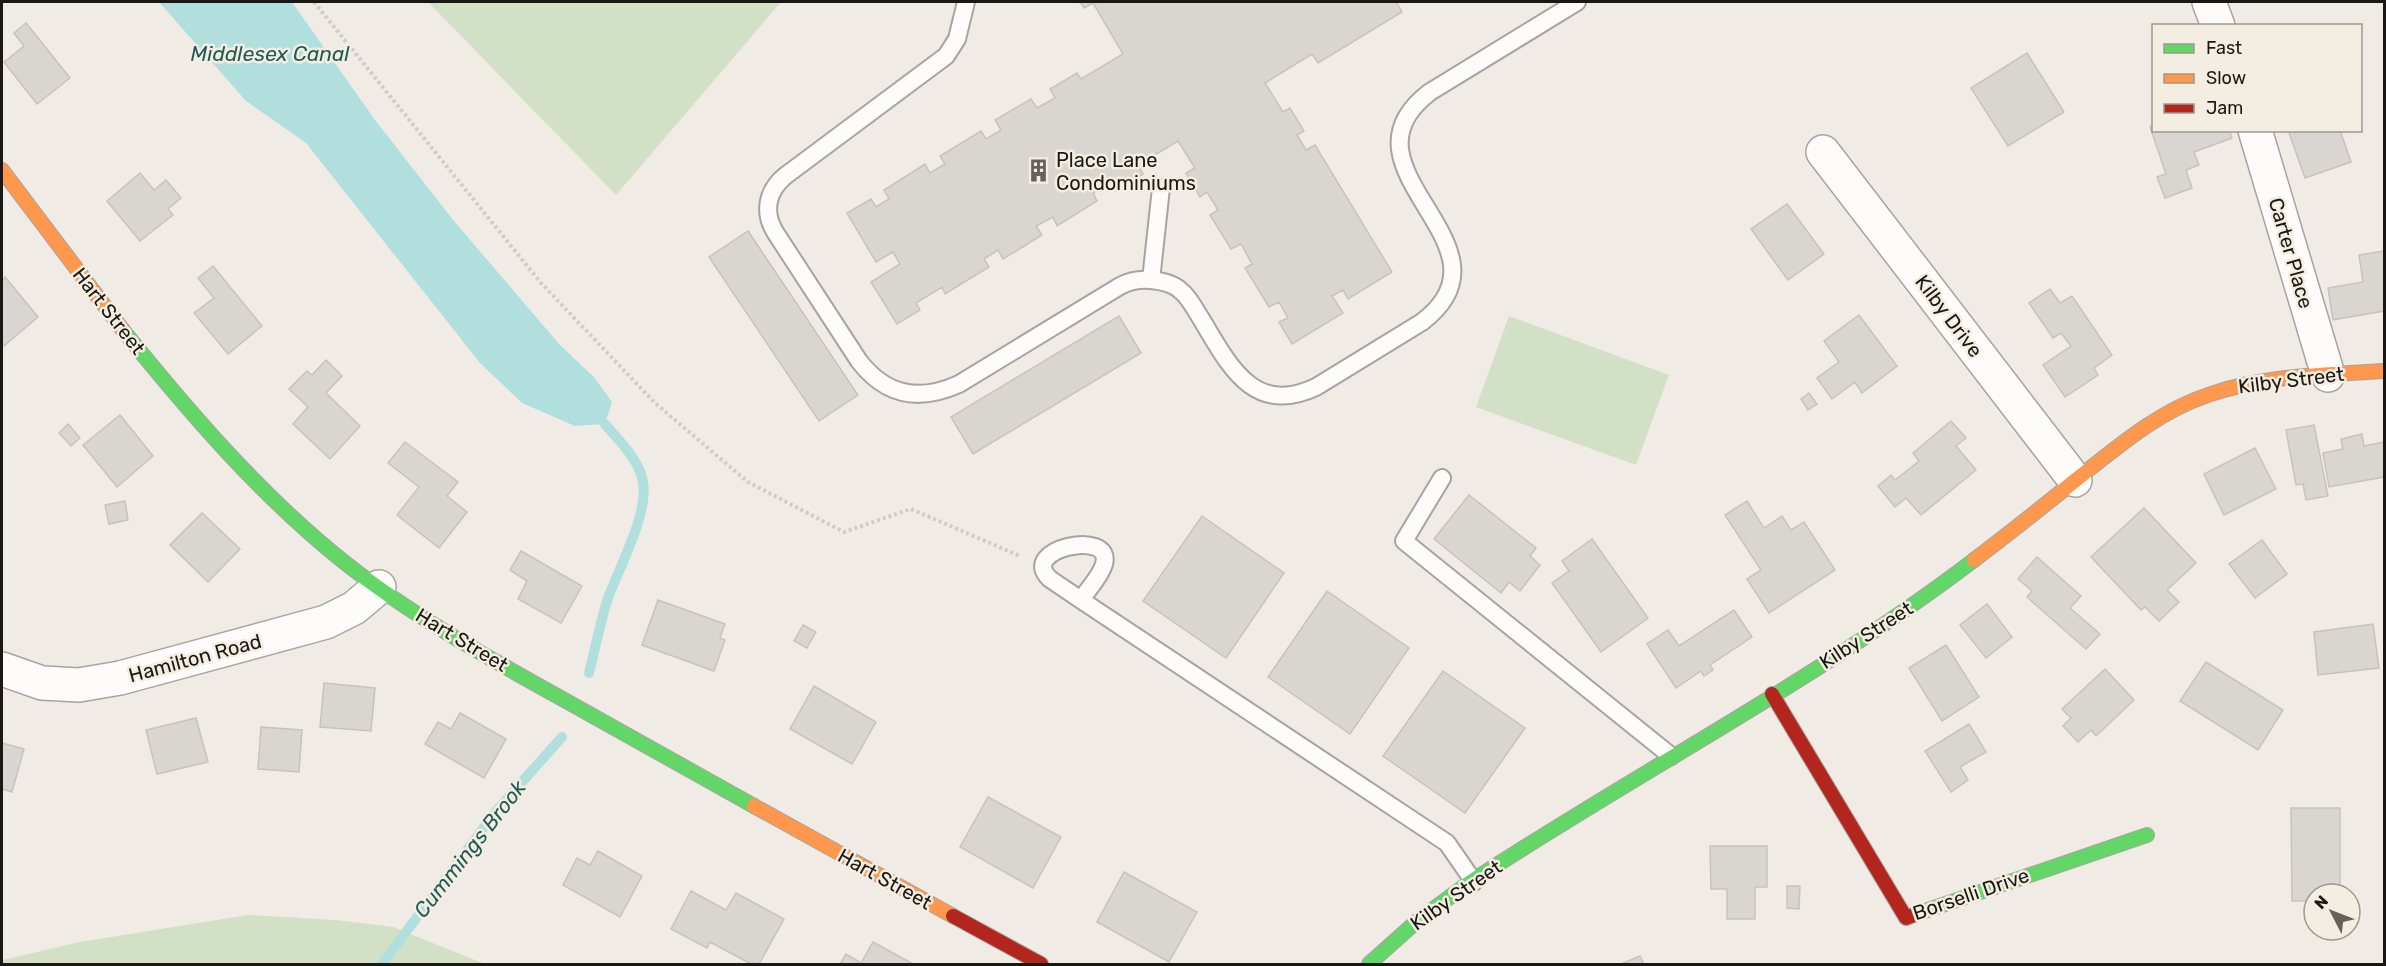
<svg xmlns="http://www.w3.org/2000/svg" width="2386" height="966" font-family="Rubik,sans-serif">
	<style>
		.green { fill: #d2e0c5 }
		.water { fill: #b1dfdd }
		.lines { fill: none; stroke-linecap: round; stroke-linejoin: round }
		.stream { stroke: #b1dfdd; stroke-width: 10 }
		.building { fill: #d9d5d0; stroke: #c6c2be; stroke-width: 1.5 }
		.lane-casing { stroke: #a7a4a0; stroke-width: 20 }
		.street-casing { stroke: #a7a4a0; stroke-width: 36 }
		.fast-casing { stroke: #a7a4a0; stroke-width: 16 }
		.slow-casing { stroke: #a7a4a0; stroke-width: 16 }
		.jam-casing { stroke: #a7a4a0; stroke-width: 16 }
		.path { stroke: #ceccca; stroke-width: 4; stroke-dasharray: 3 3; stroke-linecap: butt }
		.lane { stroke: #fdfcfb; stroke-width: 16 }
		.street { stroke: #fdfcfb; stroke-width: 33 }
		.fast { stroke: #63d668; stroke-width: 14 }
		.slow { stroke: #ff974d; stroke-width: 14 }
		.jam { stroke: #b3261e; stroke-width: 14 }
		.labels { text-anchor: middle; stroke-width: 5; stroke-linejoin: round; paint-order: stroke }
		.poi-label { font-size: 20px; fill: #1a1814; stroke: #f4ede1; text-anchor: start }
		.street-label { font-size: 20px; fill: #1a1814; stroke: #f4ede1 }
		.water-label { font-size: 21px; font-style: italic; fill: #1f5959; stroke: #f4ede1 }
	</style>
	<rect width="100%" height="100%" fill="#f0ece5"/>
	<g class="green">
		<polygon points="428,2 781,2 616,195"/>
		<polygon points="1509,316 1669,375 1636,465 1476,407"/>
		<polygon points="248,915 336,920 393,927 485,964 2,964 2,960 80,942"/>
	</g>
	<polygon class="water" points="159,2 292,2 375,120 454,221 560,345 594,377 612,402 605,424 575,426 522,403 480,363 306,143 246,101"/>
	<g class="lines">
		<g class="stream">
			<path d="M589,673c6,-24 11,-49 18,-72 11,-32 42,-87 36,-119 -4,-23 -24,-41 -38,-58"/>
			<polyline points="382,964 497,810 562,737"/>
		</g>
	</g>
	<g class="building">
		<polygon points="1080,2 1398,2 1397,3 1402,12 1318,63 1312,54 1265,83 1283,112 1290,108 1304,131 1297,135 1306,150 1315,145 1392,272 1348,299 1343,290 1332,296 1343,313 1292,344 1279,322 1288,318 1279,302 1269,307 1245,268 1252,264 1241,244 1231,249 1210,215 1218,210 1207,192 1200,197 1186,173 1195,168 1178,141 1138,165 1143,174 1116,191 1111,182 1093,193 1097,201 1057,226 1053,217 1036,226 1042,235 1003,259 998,250 984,259 989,267 945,294 942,287 916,303 920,310 897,324 871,282 900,264 893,252 876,262 847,213 871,199 876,207 889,199 884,190 925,164 930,173 945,164 940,156 981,131 986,139 1001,130 995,120 1031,99 1037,108 1055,98 1050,89 1077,73 1081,79 1123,54 1093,3 1084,8"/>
		<polygon points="26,23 70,78 37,104 4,62 24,46 14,33"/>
		<polygon points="2027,53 2064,112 2008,146 1971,88"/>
		<polygon points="2154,125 2154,130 2229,130 2232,138 2194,152 2199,165 2186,170 2192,188 2165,198 2157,177 2166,174 2150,127"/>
		<polygon points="2288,130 2340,130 2351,162 2305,178"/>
		<polygon points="140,173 154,190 166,180 181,198 168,209 173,215 140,241 107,201"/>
		<polygon points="1787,204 1824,254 1788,280 1751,229"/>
		<polygon points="748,231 858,395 819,421 709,257"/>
		<polygon points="2384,251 2384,311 2333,320 2328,288 2363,282 2359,255"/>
		<polygon points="213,266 262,326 228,354 194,313 214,298 198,278"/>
		<polygon points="5,277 38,317 4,346 2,344 2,281"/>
		<polygon points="2050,289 2060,303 2072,296 2112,355 2094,368 2098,375 2065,397 2043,365 2071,346 2061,333 2053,338 2029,303"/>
		<polygon points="1859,315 1897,366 1862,393 1855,382 1832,399 1817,378 1839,362 1824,341"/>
		<polygon points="1119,316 1141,353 973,454 951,417"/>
		<polygon points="326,360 342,376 326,393 360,426 330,459 293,424 308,407 289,389 307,371 312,375"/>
		<polygon points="1809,393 1817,404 1808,410 1801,399"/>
		<polygon points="120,415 153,456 117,487 83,445"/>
		<polygon points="1951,421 1966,438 1956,446 1976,470 1921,515 1906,498 1895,507 1878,486 1891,475 1895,480 1919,461 1913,453"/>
		<polygon points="68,424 80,438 71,446 59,433"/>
		<polygon points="2314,425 2328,496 2306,500 2303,484 2296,485 2286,430"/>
		<polygon points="2362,434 2364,446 2384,442 2384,477 2329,487 2323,453 2343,449 2341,439"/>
		<polygon points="405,442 458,482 447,496 467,512 439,548 397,515 419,487 388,463"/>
		<polygon points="2255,448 2276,489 2224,515 2204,474"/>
		<polygon points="1469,495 1536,548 1530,556 1540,565 1520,591 1509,582 1501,593 1434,539"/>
		<polygon points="125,501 128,520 109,524 105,505"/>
		<polygon points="1747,501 1764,528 1782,516 1791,530 1804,522 1835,570 1769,613 1747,579 1761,570 1725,515"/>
		<polygon points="2144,508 2196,563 2167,590 2179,602 2159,621 2145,607 2141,610 2091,557"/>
		<polygon points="202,513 240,549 208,582 170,545"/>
		<polygon points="1202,516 1284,573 1226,658 1143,601"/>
		<polygon points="1592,539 1648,618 1601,652 1552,583 1569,571 1562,561"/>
		<polygon points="2262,540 2287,574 2255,598 2229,564"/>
		<polygon points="521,551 582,586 561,623 518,599 527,581 510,570"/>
		<polygon points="2037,557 2081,596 2070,608 2100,634 2086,649 2027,597 2032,591 2018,579"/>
		<polygon points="1327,591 1409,648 1350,734 1268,677"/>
		<polygon points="658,600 725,624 720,638 725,640 714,671 642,645"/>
		<polygon points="1987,604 2012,637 1986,658 1960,625"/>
		<polygon points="1734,610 1752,637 1710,665 1713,670 1704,676 1701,671 1676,688 1647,644 1668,630 1679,646"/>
		<polygon points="2373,624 2379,668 2318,675 2314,632"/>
		<polygon points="803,625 816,632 807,648 794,641"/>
		<polygon points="1946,645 1979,697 1942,721 1909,668"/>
		<polygon points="2206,662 2283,710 2258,750 2180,701"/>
		<polygon points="2105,669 2134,700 2096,736 2091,730 2078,742 2063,726 2071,718 2062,709"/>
		<polygon points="1443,671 1525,728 1465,813 1383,756"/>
		<polygon points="324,683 375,688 371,731 320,727"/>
		<polygon points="814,686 876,722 852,764 790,729"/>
		<polygon points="460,713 506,739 484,778 425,744 438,722 451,729"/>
		<polygon points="196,718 208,762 157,774 146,730"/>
		<polygon points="1969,724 1986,752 1960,767 1968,780 1951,792 1925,751"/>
		<polygon points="261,727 302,730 299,772 258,769"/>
		<polygon points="2,743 24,749 12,792 2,789"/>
		<polygon points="988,797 1061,837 1033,888 960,847"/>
		<polygon points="2291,808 2340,808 2340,894 2314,894 2314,901 2292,901"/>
		<polygon points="1710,846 1767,846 1767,887 1755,887 1755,919 1727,919 1727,889 1711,889"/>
		<polygon points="598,851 642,876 620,917 563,885 577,858 590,865"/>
		<polygon points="1124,872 1197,912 1169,962 1097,922"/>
		<polygon points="1787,886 1800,886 1799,909 1787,908"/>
		<polygon points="691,891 726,910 736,893 784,919 759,964 751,964 710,942 707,948 671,929"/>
		<polygon points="873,942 913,964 840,964 846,954 861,963"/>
		<polygon points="1640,956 1644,964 1621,964"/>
	</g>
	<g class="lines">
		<defs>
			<g id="lane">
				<path d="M966,2l-9,37 -11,17 -161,120c-18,15 -22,36 -10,56l84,129c27,35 60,41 100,23l161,-98c11,-6 20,-7 31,-6 11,1 22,3 30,11 8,6 13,17 19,26 28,46 52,100 116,70l106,-65c102,-77 -94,-153 8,-230l147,-90"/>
				<polyline points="1151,280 1161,188"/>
				<polyline points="1442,478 1404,541 1671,756"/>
				<path d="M1081,600c7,-11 20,-24 23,-36 10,-36 -87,-15 -54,15l31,21 366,243 27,39"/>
			</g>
			<g id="street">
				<polyline points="2209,2 2218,26"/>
				<polyline points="2255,130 2328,375"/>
				<polyline points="1823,152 2075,480"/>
				<polyline points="2,669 42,683 79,685 120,678 326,622 354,608 379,587"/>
			</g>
			<g id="fast">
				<path d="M122,329c67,83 138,166 222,233 67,53 141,94 215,135 65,37 130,73 195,109"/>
				<polyline points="1919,913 2147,835"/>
				<path d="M1369,964l47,-42 50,-37c168,-111 348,-203 508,-325"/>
			</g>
			<g id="slow">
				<polyline points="2,170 122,329"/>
				<path d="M1974,560c36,-27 72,-56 108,-85 39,-31 78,-64 126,-80 56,-20 117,-20 176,-24"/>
				<polyline points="754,806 953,916"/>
			</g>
			<g id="jam">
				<polyline points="1772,694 1906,918 1919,913"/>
				<polyline points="953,916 1041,964"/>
			</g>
		</defs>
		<use href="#lane" class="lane-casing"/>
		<use href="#street" class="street-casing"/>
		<use href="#fast" class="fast-casing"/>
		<use href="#slow" class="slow-casing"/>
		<use href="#jam" class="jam-casing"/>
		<polyline class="path" points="314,2 541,283 655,403 748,482 844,532 911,509 1020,556"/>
		<use href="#lane" class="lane"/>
		<use href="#street" class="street"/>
		<use href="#fast" class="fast"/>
		<use href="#slow" class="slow"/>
		<use href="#jam" class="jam"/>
	</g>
	<defs>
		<symbol id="building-bare" viewBox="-9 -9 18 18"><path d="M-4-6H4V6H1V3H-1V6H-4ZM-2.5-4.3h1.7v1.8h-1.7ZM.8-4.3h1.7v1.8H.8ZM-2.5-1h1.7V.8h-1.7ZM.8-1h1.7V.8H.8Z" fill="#65625d" stroke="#f4ede1" stroke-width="2.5" paint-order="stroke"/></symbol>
	</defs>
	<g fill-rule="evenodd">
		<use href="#building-bare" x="1022" y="154" width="33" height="33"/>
	</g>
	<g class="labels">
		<g class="poi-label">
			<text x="1056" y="167">Place Lane<tspan x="1056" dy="23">Condominiums</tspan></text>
		</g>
		<g class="street-label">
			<text transform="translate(2291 253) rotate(74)" y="7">Carter Place</text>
			<text transform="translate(109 311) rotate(52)" y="7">Hart Street</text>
			<text transform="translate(1949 316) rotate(53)" y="7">Kilby Drive</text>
			<text transform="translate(2291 380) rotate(-7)" y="7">Kilby Street</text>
			<text transform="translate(1866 635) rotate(-33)" y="7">Kilby Street</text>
			<text transform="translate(462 640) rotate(31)" y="7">Hart Street</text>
			<text transform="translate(195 658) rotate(-15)" y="7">Hamilton Road</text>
			<text transform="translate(885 879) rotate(29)" y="7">Hart Street</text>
			<text transform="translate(1971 894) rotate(-19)" y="7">Borselli Drive</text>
			<text transform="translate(1456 895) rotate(-35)" y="7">Kilby Street</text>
		</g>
		<g class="water-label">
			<text x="270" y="61">Middlesex Canal</text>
			<text transform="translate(470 849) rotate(-52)" y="7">Cummings Brook</text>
		</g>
	</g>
	<rect width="2386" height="966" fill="none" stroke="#1a1814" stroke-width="6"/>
	<rect x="2152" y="24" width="210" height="108" fill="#f4ede1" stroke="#9d988f" stroke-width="1.5"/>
	<rect x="2164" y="44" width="30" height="9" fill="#63d668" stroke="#9d988f" stroke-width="1.5"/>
	<text x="2206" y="54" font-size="18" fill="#1a1814">Fast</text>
	<rect x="2164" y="74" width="30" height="9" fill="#ff974d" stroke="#9d988f" stroke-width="1.5"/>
	<text x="2206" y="84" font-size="18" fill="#1a1814">Slow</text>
	<rect x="2164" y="104" width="30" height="9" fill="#b3261e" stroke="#9d988f" stroke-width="1.5"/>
	<text x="2206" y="114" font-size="18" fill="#1a1814">Jam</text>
	<g transform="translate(2332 912) rotate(312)"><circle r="28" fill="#f4ede1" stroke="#9d988f" stroke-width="1.5"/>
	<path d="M0-4.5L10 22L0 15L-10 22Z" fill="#65625d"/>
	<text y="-9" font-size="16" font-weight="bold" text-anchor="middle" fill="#1a1814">N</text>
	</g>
</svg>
